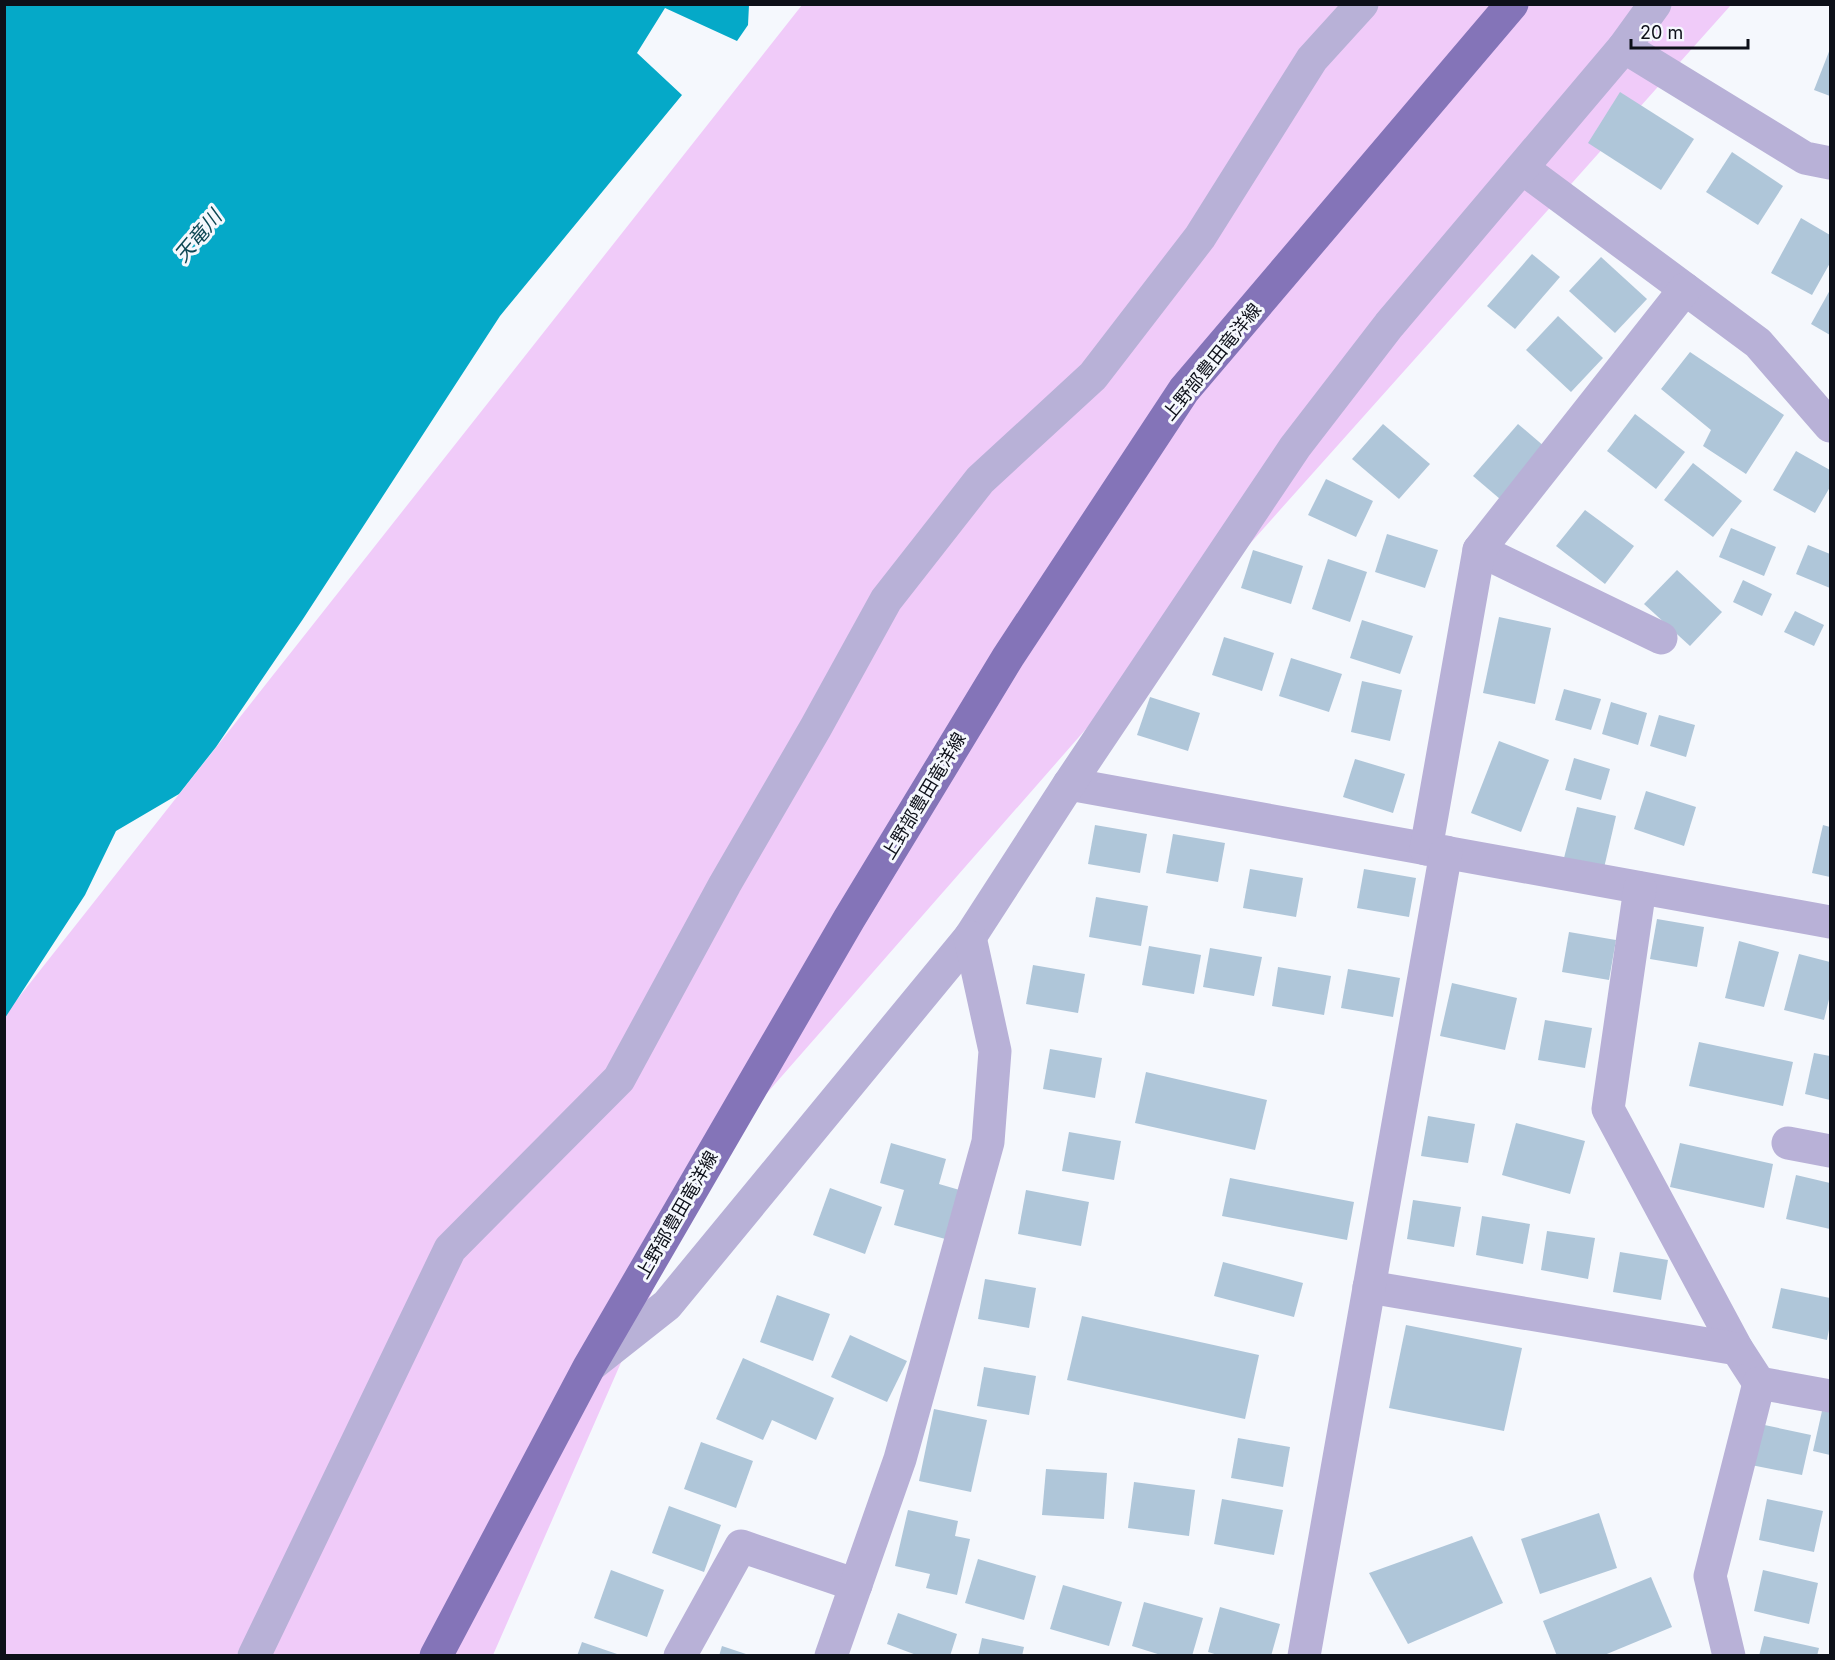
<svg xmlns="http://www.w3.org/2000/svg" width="1835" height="1660" font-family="Inter,'Noto Sans JP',sans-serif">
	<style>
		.green { fill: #f0cbf9 }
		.water { fill: #05a9c8 }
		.building { fill: #afc6d9 }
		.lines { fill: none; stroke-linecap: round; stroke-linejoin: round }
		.minor { stroke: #b8b1d7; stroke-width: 33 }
		.major { stroke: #8474b8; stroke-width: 33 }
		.labels { text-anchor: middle; stroke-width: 6; stroke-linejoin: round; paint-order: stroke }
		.street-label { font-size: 18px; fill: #0d1019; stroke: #f5f8fd }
		.water-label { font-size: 20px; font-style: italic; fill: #0c4653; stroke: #f5f8fd }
	</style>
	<rect width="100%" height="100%" fill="#f5f8fd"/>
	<polygon class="green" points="802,5 1731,5 1171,632 711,1157 493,1655 5,1655 4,1016"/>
	<polygon class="water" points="5,4 749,5 748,25 737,41 665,8 637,53 682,95 500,316 303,619 216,747 179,794 116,831 85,895 5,1018"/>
	<g class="building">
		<polygon points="1830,49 1830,96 1814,90"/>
		<polygon points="1620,92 1694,139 1661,190 1588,143"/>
		<polygon points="1732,152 1783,186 1758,225 1706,192"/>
		<polygon points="1801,218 1830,235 1830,263 1812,295 1771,273"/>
		<polygon points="1532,254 1560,277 1515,329 1487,306"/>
		<polygon points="1601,257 1647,299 1615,333 1569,291"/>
		<polygon points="1830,290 1830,335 1811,324"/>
		<polygon points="1558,316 1603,358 1571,392 1526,350"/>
		<polygon points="1690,352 1784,415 1746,474 1703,446 1711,430 1661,389"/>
		<polygon points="1635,414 1685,452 1656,489 1607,451"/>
		<polygon points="1383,424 1430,464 1399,499 1352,459"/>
		<polygon points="1518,424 1545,447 1500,499 1473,476"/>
		<polygon points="1796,451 1830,470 1830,487 1815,513 1773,490"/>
		<polygon points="1693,463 1742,501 1713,537 1664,500"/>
		<polygon points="1326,479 1373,501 1356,537 1308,515"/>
		<polygon points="1585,510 1634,546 1605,584 1556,546"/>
		<polygon points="1731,528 1776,547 1764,576 1719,557"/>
		<polygon points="1387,534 1438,550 1425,588 1375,572"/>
		<polygon points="1808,545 1830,554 1830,588 1796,574"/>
		<polygon points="1253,550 1303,566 1291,604 1241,588"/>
		<polygon points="1328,559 1367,572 1350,622 1312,609"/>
		<polygon points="1677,570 1722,612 1690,646 1644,604"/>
		<polygon points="1743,580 1772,594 1762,616 1733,602"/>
		<polygon points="1795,611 1824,625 1814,646 1784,632"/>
		<polygon points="1499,617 1551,628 1535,704 1483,693"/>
		<polygon points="1362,620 1413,636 1400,674 1350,658"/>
		<polygon points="1224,637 1274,653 1262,691 1212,675"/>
		<polygon points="1291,658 1342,674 1329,712 1279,696"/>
		<polygon points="1362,681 1402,690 1390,741 1351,732"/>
		<polygon points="1564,689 1601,699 1591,730 1555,720"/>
		<polygon points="1150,697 1200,713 1188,751 1137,735"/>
		<polygon points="1611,702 1647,713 1638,745 1602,734"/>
		<polygon points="1659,715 1695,725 1686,757 1650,746"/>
		<polygon points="1499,741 1549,760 1521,832 1471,813"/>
		<polygon points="1574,758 1610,769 1601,800 1565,790"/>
		<polygon points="1355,759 1405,774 1393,813 1343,797"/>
		<polygon points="1646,791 1696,807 1684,846 1634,829"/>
		<polygon points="1577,807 1616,816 1604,868 1564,858"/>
		<polygon points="1095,825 1147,834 1140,873 1088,864"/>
		<polygon points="1823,825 1830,827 1830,877 1812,873"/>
		<polygon points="1173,834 1225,843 1218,882 1166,873"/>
		<polygon points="1250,869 1303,878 1296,917 1243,908"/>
		<polygon points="1364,869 1416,878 1409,917 1357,908"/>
		<polygon points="1096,897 1148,906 1141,946 1089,937"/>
		<polygon points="1657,919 1704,927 1697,967 1650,959"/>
		<polygon points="1569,932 1616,940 1609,980 1562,972"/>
		<polygon points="1739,941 1779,952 1764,1007 1725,998"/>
		<polygon points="1149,946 1201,955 1194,994 1142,985"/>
		<polygon points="1210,948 1262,957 1254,996 1203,987"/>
		<polygon points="1799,954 1830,962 1830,995 1824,1020 1784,1010"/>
		<polygon points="1033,965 1085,974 1078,1013 1026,1004"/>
		<polygon points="1278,967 1331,976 1324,1015 1272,1006"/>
		<polygon points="1348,969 1400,978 1393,1017 1341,1008"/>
		<polygon points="1452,983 1517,998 1505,1050 1440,1036"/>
		<polygon points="1545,1020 1592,1028 1585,1068 1538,1060"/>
		<polygon points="1699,1042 1793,1062 1783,1106 1689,1086"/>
		<polygon points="1050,1049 1102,1058 1095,1098 1043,1089"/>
		<polygon points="1814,1053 1830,1056 1830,1100 1805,1094"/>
		<polygon points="1146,1072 1267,1100 1255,1150 1135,1123"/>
		<polygon points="1428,1116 1475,1124 1468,1163 1421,1156"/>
		<polygon points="1516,1123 1585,1141 1570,1194 1502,1175"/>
		<polygon points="1069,1132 1121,1141 1114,1180 1062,1171"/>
		<polygon points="891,1143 946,1159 939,1184 963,1191 949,1240 894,1225 904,1190 880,1183"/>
		<polygon points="1680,1143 1773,1164 1764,1208 1670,1187"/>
		<polygon points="1796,1175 1830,1183 1830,1229 1786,1219"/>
		<polygon points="1230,1178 1354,1202 1347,1240 1222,1216"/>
		<polygon points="830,1188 882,1207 865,1254 813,1235"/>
		<polygon points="1026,1190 1089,1202 1081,1246 1018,1234"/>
		<polygon points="1413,1200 1461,1207 1454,1247 1407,1239"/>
		<polygon points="1482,1216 1530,1224 1523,1264 1476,1255"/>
		<polygon points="1547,1231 1595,1238 1588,1279 1541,1270"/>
		<polygon points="1620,1252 1668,1260 1661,1300 1613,1292"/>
		<polygon points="1223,1262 1303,1283 1294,1317 1214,1296"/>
		<polygon points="985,1279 1036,1288 1029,1328 978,1319"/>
		<polygon points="1781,1288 1830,1298 1830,1324 1827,1340 1772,1328"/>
		<polygon points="777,1295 830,1314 813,1361 760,1342"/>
		<polygon points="1082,1316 1259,1355 1245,1419 1067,1380"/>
		<polygon points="1406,1325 1522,1348 1504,1431 1389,1408"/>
		<polygon points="850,1335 907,1361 887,1402 831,1377"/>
		<polygon points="743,1358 834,1398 816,1440 772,1420 763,1440 716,1419"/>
		<polygon points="984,1367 1036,1376 1029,1415 977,1406"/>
		<polygon points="934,1409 987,1420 971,1492 919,1481"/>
		<polygon points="1822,1411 1830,1412 1830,1455 1813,1451"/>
		<polygon points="1755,1423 1811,1435 1802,1475 1746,1464"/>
		<polygon points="1238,1438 1290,1447 1283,1487 1231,1478"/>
		<polygon points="701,1442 753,1461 736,1508 684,1489"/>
		<polygon points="1046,1469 1107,1473 1104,1519 1042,1515"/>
		<polygon points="1134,1482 1195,1490 1189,1536 1128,1528"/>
		<polygon points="1222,1499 1283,1510 1274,1555 1214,1544"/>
		<polygon points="1767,1499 1823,1511 1814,1552 1759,1540"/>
		<polygon points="669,1506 721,1525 704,1572 652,1553"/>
		<polygon points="908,1510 958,1521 955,1536 970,1539 957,1595 926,1588 930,1574 895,1566"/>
		<polygon points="1599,1513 1617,1568 1540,1594 1521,1539"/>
		<polygon points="1472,1536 1503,1603 1408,1644 1369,1573"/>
		<polygon points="978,1559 1036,1576 1024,1620 965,1603"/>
		<polygon points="611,1570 664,1590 647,1637 594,1618"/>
		<polygon points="1763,1570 1818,1583 1809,1624 1754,1611"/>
		<polygon points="1651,1577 1672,1627 1602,1656 1557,1656 1543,1621"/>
		<polygon points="1063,1585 1122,1602 1109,1646 1050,1629"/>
		<polygon points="1144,1602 1203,1618 1192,1656 1164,1656 1132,1646"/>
		<polygon points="1220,1607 1280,1624 1271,1656 1221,1656 1208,1652"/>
		<polygon points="898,1613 957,1634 950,1656 919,1656 887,1644"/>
		<polygon points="1764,1636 1819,1648 1817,1656 1759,1656"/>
		<polygon points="982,1638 1024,1647 1022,1656 978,1656"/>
		<polygon points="582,1642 620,1655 620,1656 577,1656"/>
		<polygon points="722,1646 749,1655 749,1656 719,1656"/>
	</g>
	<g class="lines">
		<g class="minor">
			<polyline points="1624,47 1805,158 1830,163"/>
			<polyline points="1522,168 1758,343 1830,426"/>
			<polyline points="1479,550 1661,638"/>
			<polyline points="1069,784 1830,922"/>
			<polyline points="1426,849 1479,550 1685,289"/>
			<polyline points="1640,888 1608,1109 1737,1349 1759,1383"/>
			<polyline points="1788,1143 1830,1151"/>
			<polyline points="1369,1287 1737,1349"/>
			<polyline points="591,1365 667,1305 970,937 1069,784 1295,447 1389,325 1624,47 1655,4"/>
			<polyline points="254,1656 450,1249 619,1079 725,884 816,727 886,600 980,480 1093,376 1200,237 1312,59 1362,4"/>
			<polyline points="680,1656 741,1546 856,1585"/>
			<polyline points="831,1656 900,1459 988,1142 995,1051 970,937"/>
			<polyline points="1304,1656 1446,852"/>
			<polyline points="1729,1656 1710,1576 1759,1383 1830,1396"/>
		</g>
		<polyline class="major" points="436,1656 589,1367 849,919 1008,657 1184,390 1512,4"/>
	</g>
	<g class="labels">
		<g class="street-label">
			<text transform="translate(1212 362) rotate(-51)" y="6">上野部豊田竜洋線</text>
			<text transform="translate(924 796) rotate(-59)" y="6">上野部豊田竜洋線</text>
			<text transform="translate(677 1215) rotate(-60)" y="6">上野部豊田竜洋線</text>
		</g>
		<g class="water-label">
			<text transform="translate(198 236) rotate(-50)" y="7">天竜川</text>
		</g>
	</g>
	<rect width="1835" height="1660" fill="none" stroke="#0d1019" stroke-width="12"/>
	<path d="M1631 39v9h117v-9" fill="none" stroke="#0d1019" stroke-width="3"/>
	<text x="1640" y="39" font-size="18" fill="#0d1019" stroke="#f5f8fd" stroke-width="4.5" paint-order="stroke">20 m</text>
</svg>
